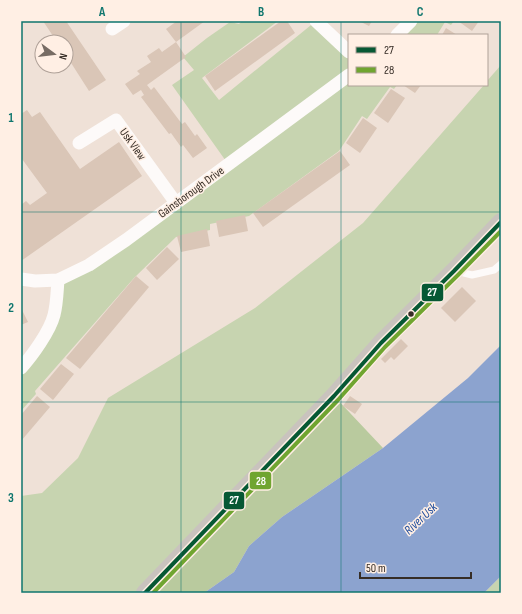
<svg xmlns="http://www.w3.org/2000/svg" width="522" height="614" font-family="'Sofia Sans Condensed',sans-serif">
	<style>
		.green { fill: #c7d4b0 }
		.forest { fill: #b9ca9e }
		.water { fill: #8ca3cf }
		.building { fill: #dac6b7 }
		.lines { fill: none; stroke-linecap: round; stroke-linejoin: round }
		.lane { stroke: #fdfaf9; stroke-width: 7 }
		.street { stroke: #fdfaf9; stroke-width: 13 }
		.secondary { stroke: #c9c3be; stroke-width: 18 }
		.bus-1-casing { stroke: #ffefe4; stroke-width: 7 }
		.bus-2-casing { stroke: #ffefe4; stroke-width: 7 }
		.bus-1 { stroke: #065834; stroke-width: 4 }
		.bus-2 { stroke: #70a530; stroke-width: 4 }
		.grid { fill: none; stroke: #0f766e; stroke-width: 1; stroke-opacity: 0.55 }
		.bus-dot { fill: #362d26; stroke: #ffefe4; stroke-width: 1.5 }
		.labels { text-anchor: middle; stroke-width: 3; stroke-linejoin: round; paint-order: stroke }
		.street-label { font-size: 12px; fill: #362d26; stroke: #ffefe4 }
		.water-label { font-size: 13px; font-style: italic; fill: #214e9e; stroke: #ffefe4 }
		.line-badge { stroke: #ffefe4; stroke-width: 1.5 }
		.badge-label { font-size: 11px; text-anchor: middle; font-weight: bold; fill: #fff }
		.neatline { fill: none; stroke: #0f766e; stroke-width: 1.5 }
		.grid-label { font-size: 13px; text-anchor: middle; font-weight: bold; fill: #0f766e }
	</style>
	<rect width="100%" height="100%" fill="#efe1d7"/>
	<g class="green">
		<polygon points="242,21 278,21 202,78 219,100 316,21 349,52 349,85 397,85 394,89 390,87 367,119 362,116 339,151 249,216 210,224 210,230 176,237 134,278 35,391 36,394 21,411 21,368 44,335 58,280 228,164 172,85 194,70 183,57 207,38 230,22 239,24"/>
		<polygon points="411,21 454,21 451,25 445,22 437,35 397,35"/>
		<polygon points="501,65 501,222 146,593 21,593 21,496 42,493 78,458 108,398 255,308 363,223 484,85 487,85 487,81"/>
		<polygon points="501,576 501,593 484,593"/>
	</g>
	<polygon class="forest" points="334,396 383,448 282,517 249,546 234,572 204,593 145,593"/>
	<polygon class="water" points="501,345 501,576 484,593 204,593 234,572 249,546 282,517 383,448 468,378"/>
	<g class="building">
		<polygon points="43,21 66,21 106,80 89,91 66,55 66,42 57,42"/>
		<polygon points="177,21 205,21 176,42 166,29"/>
		<polygon points="281,21 287,21 295,33 215,91 205,76"/>
		<polygon points="359,21 372,21 369,26"/>
		<polygon points="458,21 479,21 472,31"/>
		<polygon points="446,28 457,35 442,35"/>
		<polygon points="176,42 186,57 147,85 151,90 154,87 182,124 185,122 195,136 197,134 207,148 193,158 183,145 181,147 171,133 169,134 141,97 144,95 141,90 133,95 125,84 140,74 137,71 151,62 147,56 159,48 162,52"/>
		<polygon points="403,85 421,85 415,93"/>
		<polygon points="391,89 405,98 388,123 374,113"/>
		<polygon points="27,110 32,117 40,112 80,169 119,142 142,176 21,261 21,205 26,201 30,205 47,193 22,159 21,160 21,114"/>
		<polygon points="363,118 377,128 360,153 346,143"/>
		<polygon points="340,151 350,165 263,227 253,213"/>
		<polygon points="245,215 248,231 219,237 216,221"/>
		<polygon points="207,229 210,246 181,252 177,236"/>
		<polygon points="167,247 179,259 157,280 146,268"/>
		<polygon points="136,276 149,287 80,369 66,358"/>
		<polygon points="462,287 476,301 455,322 441,308"/>
		<polygon points="21,308 28,322 21,325"/>
		<polygon points="401,339 408,346 394,360 391,357 385,363 381,359"/>
		<polygon points="61,364 74,374 53,400 40,389"/>
		<polygon points="37,396 50,407 21,441 21,415"/>
		<polygon points="350,396 362,404 355,414 343,406"/>
	</g>
	<g class="lines">
		<polyline class="lane" points="456,271 472,275 494,270 501,264"/>
		<g class="street">
			<polyline points="316,21 349,52"/>
			<polyline points="112,29 124,21"/>
			<polyline points="397,35 411,21"/>
			<polyline points="79,143 116,120 176,203"/>
			<polyline points="21,279 35,281 58,280 89,265 126,240 349,75"/>
			<path d="M21,368c11,-12 29,-37 33,-53 3,-12 3,-23 4,-35"/>
		</g>
		<polyline class="secondary" points="145,593 334,396 381,343 454,271 501,222"/>
		<defs>
			<polyline id="bus-1" points="145,593 334,396 381,343 454,271 501,222"/>
			<polyline id="bus-2" points="153,593 338,400 385,347 458,275 501,231"/>
		</defs>
		<use href="#bus-1" class="bus-1-casing"/>
		<use href="#bus-2" class="bus-2-casing"/>
		<use href="#bus-1" class="bus-1"/>
		<use href="#bus-2" class="bus-2"/>
	</g>
	<path class="grid" d="M181,21v572M341,21v572M21,212h480M21,402h480"/>
	<circle class="bus-dot" cx="411" cy="314" r="3.5"/>
	<g class="labels">
		<g class="street-label">
			<text transform="translate(133 144) rotate(54)" y="4">Usk View</text>
			<text transform="translate(191 192) rotate(-36)" y="4">Gainsborough Drive</text>
		</g>
		<g class="water-label">
			<text transform="translate(420 518) rotate(-43)" y="5">River Usk</text>
		</g>
	</g>
	<g class="line-badge">
		<rect x="421" y="283" width="23" height="19" rx="4" fill="#065834"/>
		<rect x="249" y="471" width="23" height="19" rx="4" fill="#70a530"/>
		<rect x="223" y="491" width="22" height="19" rx="4" fill="#065834"/>
	</g>
	<g class="badge-label">
		<text x="432" y="296">27</text>
		<text x="261" y="485">28</text>
		<text x="234" y="504">27</text>
	</g>
	<rect width="522" height="614" fill="none" stroke="#ffefe4" stroke-width="44"/>
	<rect x="348" y="34" width="140" height="52" fill="#ffefe4" stroke="#afa198"/>
	<rect x="356" y="47" width="20" height="6" fill="#065834" stroke="#afa198"/>
	<text x="384" y="54" font-size="12" fill="#362d26">27</text>
	<rect x="356" y="67" width="20" height="6" fill="#70a530" stroke="#afa198"/>
	<text x="384" y="74" font-size="12" fill="#362d26">28</text>
	<g transform="translate(54 54) rotate(105)"><circle r="19" fill="#ffefe4" stroke="#afa198"/>
	<path d="M0-3L7 15L0 10L-7 15Z" fill="#776c64"/>
	<text y="-6" font-size="11" font-weight="bold" text-anchor="middle" fill="#362d26">N</text>
	</g>
	<path d="M360 572v6h111v-6" fill="none" stroke="#362d26" stroke-width="2"/>
	<text x="366" y="572" font-size="12" fill="#362d26" stroke="#ffefe4" stroke-width="3" paint-order="stroke">50 m</text>
	<rect x="22" y="22" width="478" height="570" class="neatline"/>
	<g class="grid-label">
		<text x="102" y="16">A</text>
		<text x="261" y="16">B</text>
		<text x="420" y="16">C</text>
		<text x="11" y="122">1</text>
		<text x="11" y="312">2</text>
		<text x="11" y="502">3</text>
	</g>
</svg>
